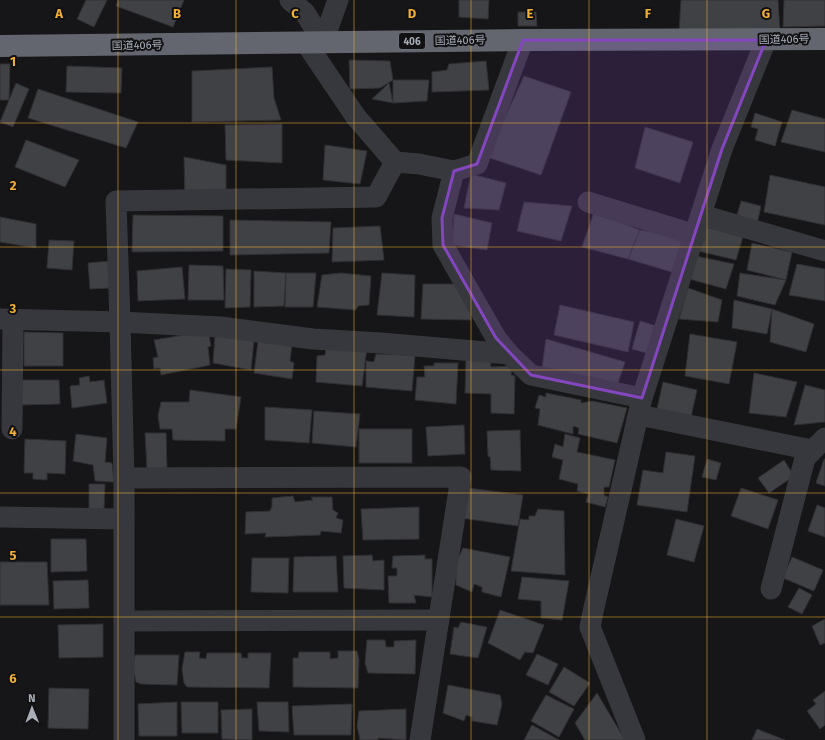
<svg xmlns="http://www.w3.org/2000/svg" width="825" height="740" font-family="'Fira Sans','Noto Sans JP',sans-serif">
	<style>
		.building { fill: #404145; stroke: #303034 }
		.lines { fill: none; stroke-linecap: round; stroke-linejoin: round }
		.street { stroke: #37383d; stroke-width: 21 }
		.highway { stroke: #63666e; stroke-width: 22 }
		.marked { fill: #8446be; fill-opacity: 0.2; stroke: #8446be; stroke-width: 3; stroke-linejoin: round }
		.grid { fill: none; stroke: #f2b134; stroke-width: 1; stroke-opacity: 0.55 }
		.labels { text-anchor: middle; stroke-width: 4; stroke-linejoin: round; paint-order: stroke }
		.shield { fill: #111113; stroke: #7b7e86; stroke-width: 1 }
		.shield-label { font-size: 10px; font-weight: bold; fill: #a8adb8 }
		.street-label { font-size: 11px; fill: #a8adb8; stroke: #111113 }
		.grid-label { font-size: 13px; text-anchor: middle; font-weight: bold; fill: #f2b134; stroke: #111113; stroke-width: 4; stroke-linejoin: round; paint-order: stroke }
	</style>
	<rect width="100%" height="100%" fill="#161618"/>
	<g class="building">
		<polygon points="86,0 107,0 94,27 77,19"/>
		<polygon points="118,0 184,0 173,27 116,6"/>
		<polygon points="459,0 489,0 488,19 459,17"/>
		<polygon points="681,0 778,0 780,31 679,33"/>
		<polygon points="784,0 825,0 825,26 783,27"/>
		<polygon points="518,12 536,12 537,26 518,26"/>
		<polygon points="349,60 390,61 393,80 380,88 350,89"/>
		<polygon points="486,61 489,90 432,92 432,72 447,70 449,64"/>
		<polygon points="0,64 10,64 9,100 0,100"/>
		<polygon points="67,66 122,68 121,93 66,92"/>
		<polygon points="272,67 274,98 281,120 192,122 192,71"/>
		<polygon points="524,76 571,92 541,175 487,157"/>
		<polygon points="393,80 429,80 427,101 393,103"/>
		<polygon points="16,83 29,89 13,127 0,122"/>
		<polygon points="389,83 393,103 372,99"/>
		<polygon points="38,89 138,122 126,148 28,118"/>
		<polygon points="792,110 825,119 825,152 781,142"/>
		<polygon points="755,113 782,122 775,146 755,140 758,129 751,127"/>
		<polygon points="282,124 282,163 226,160 225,125"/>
		<polygon points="645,127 693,142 680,183 635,168"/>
		<polygon points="26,140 79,160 65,187 15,167"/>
		<polygon points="325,145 367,151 360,184 323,180"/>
		<polygon points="184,157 226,165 226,192 185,200"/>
		<polygon points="471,174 506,183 499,210 464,208"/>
		<polygon points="770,175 825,187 825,225 764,212"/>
		<polygon points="741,201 761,206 757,224 736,219"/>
		<polygon points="524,202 572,206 561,241 517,231"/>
		<polygon points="594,212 640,230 628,259 582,247"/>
		<polygon points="454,214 492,223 487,250 452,245"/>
		<polygon points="133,215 223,216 223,251 132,252"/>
		<polygon points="0,217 36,224 36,248 0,242"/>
		<polygon points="230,220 331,222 329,253 230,255"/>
		<polygon points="380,226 384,260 332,262 333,228"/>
		<polygon points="706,227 743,237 736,260 698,251"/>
		<polygon points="640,230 688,238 675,273 628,259"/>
		<polygon points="49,240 74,241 72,270 47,268"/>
		<polygon points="752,243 792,252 786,280 747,270"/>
		<polygon points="696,256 734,264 726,289 689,279"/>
		<polygon points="110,261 111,288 90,289 88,263"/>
		<polygon points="797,264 825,269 825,301 789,295"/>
		<polygon points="189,265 223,266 224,300 188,300"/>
		<polygon points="182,267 185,299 138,301 137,271"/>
		<polygon points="226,269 251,270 250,307 225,308"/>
		<polygon points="254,271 286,273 284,306 254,307"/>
		<polygon points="286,273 316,273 313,307 285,307"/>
		<polygon points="341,273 371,276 369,305 358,306 356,310 317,307 322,275"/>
		<polygon points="382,273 415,275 414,317 377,315"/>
		<polygon points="740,273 786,280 775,305 737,296"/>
		<polygon points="423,284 460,284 470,308 471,320 421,319"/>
		<polygon points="688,288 722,300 718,322 679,319"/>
		<polygon points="734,300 772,309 767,334 732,328"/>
		<polygon points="560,305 634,322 628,352 554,335"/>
		<polygon points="772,309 814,324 806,352 770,342"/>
		<polygon points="640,321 656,326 647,353 632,349"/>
		<polygon points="208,331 211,346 208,347 210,365 161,375 160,368 154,369 153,358 158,357 154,340"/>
		<polygon points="24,332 63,333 63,366 24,366"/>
		<polygon points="690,334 737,342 729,384 685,376"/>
		<polygon points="215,335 254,340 251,370 213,363"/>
		<polygon points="546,339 625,362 617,386 542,368"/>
		<polygon points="258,341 292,345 290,361 294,363 292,379 254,373"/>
		<polygon points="326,347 367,348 362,386 316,382 317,356 325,355"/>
		<polygon points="376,354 415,355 412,391 366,387 366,361 374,362"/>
		<polygon points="466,358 490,359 491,367 512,366 511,375 515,376 514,414 491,413 491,394 465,393"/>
		<polygon points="434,363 458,363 456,404 415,400 417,377 425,377 424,366 434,366"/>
		<polygon points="754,373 797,382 786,417 749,413"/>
		<polygon points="89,376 90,382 104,380 107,403 72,408 70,386 80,385 79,378"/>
		<polygon points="21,380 59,380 60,404 21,405"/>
		<polygon points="663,382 697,390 691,417 657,409"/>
		<polygon points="805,385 825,390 825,422 794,425"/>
		<polygon points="190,390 241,397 236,429 225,429 225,441 173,440 172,429 160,429 158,416 161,402 189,402"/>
		<polygon points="546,393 581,400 581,403 592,401 627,408 617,443 578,434 579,428 573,426 573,434 538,425 540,409 535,408 539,395 546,397"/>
		<polygon points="265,407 312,410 309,443 265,440"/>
		<polygon points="314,411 360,414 356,447 312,443"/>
		<polygon points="464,425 465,454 428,456 426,427"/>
		<rect x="359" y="429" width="53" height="34"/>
		<polygon points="520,430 521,471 491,470 490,457 488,456 487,431"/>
		<polygon points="145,433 166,433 167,468 147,469"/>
		<polygon points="76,434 107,438 105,462 112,463 114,482 95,481 93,465 73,461"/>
		<polygon points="565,434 580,438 577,452 615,460 609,487 604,487 604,495 608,497 605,507 586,502 588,494 577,491 578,484 559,479 563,460 552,457 555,444 563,447"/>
		<polygon points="25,439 66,441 65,474 47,473 47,480 33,479 33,473 24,473"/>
		<polygon points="666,452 695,456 687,512 637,505 643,470 663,473"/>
		<polygon points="707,459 721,463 716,480 702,477"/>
		<polygon points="824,459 825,459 825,486 816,483"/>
		<polygon points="784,460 794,476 769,493 758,478"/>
		<polygon points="89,484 105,484 104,512 89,512"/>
		<polygon points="468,488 523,495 518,526 461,518"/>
		<polygon points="741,488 778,500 768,529 731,516"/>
		<polygon points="293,496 295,502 313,500 311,497 332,497 333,510 338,513 336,518 343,520 341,533 321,531 320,535 265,537 266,533 245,534 246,512 270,511 272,506 272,498"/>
		<polygon points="817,505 825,508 825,537 808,531"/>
		<polygon points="419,507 419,539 363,540 361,509"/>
		<polygon points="538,509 564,511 565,575 511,571 520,519 529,520 529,516 535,516"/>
		<polygon points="676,519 704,526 694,562 667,555"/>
		<polygon points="51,539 86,539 87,571 51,572"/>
		<polygon points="463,548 510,557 501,597 482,592 482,587 474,584 472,592 456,585 456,563"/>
		<polygon points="372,555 373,561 384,560 384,590 344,588 343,556"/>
		<polygon points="425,555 425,559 432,559 432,597 414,595 416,603 389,603 388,576 397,576 397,568 392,568 393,556"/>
		<polygon points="336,556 338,592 293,592 294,557"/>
		<polygon points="792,557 823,570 814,591 783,578"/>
		<polygon points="252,558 289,558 288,593 251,592"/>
		<polygon points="0,562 47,562 49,605 0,605"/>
		<polygon points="522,577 569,581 562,620 541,618 541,601 518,599"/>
		<polygon points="88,580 89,608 54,609 53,581"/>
		<polygon points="799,588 812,595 802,614 788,607"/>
		<polygon points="500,610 544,625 533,653 525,652 520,660 488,643"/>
		<polygon points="825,619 825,643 820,645 812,626"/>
		<polygon points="461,622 487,627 478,658 450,654 454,627 458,628"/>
		<polygon points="103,624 103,657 59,658 58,625"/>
		<polygon points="367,640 385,640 386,647 394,647 394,641 416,640 415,674 368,673 365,663"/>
		<polygon points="338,651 357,651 359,659 358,688 293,687 293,658 298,658 299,652 330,652 330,659 338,658"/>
		<polygon points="185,652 200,652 199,658 206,659 207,653 241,653 242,658 248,658 248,653 271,653 269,688 187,687 184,683 182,669"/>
		<polygon points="537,654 558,664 548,685 526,675"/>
		<polygon points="135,655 179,655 177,685 141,684 136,682 133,667"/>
		<polygon points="564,667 590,683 574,706 549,692"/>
		<polygon points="448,685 500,695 502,704 497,725 472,721 472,717 466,715 464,721 443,713"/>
		<polygon points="49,688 89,689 88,729 48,728"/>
		<polygon points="825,691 825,725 820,729 807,711 816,704 813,700"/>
		<polygon points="597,693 625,740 585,740 575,723"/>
		<polygon points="546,695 574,709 559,737 531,721"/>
		<polygon points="177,702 177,736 139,736 138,704"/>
		<polygon points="181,702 218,702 218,733 182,733"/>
		<polygon points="257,702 288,702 289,732 259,731"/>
		<polygon points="352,704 351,735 294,735 292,706"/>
		<polygon points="252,709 252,740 222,739 221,710"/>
		<polygon points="406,709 406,740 378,738 378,740 360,740 357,726 359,711"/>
		<polygon points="532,725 559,740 524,740"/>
		<polygon points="757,729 785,740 752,740"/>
	</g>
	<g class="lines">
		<g class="street">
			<polyline points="290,0 305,13 323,42"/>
			<polyline points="323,42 338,0"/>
			<polyline points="306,43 356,117 395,162 419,164 454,171 477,164 523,40"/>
			<polyline points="395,162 376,197 116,201 120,322 221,327 313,339 381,343 509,354"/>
			<polyline points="454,171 442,218 443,245 496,338 509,354 531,375 642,398"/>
			<polyline points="588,202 696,235"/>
			<polyline points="702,215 825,251"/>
			<polyline points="0,319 120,322 124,478 124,740"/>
			<polyline points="639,415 812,450"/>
			<polyline points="12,429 13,319"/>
			<polyline points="124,478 461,477 420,740"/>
			<polyline points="0,517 124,519"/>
			<polyline points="771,589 805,458 825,438"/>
			<polyline points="124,621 439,620"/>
			<polyline points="635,740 590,627 593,612 642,398 722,149 766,40"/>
		</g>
		<polyline class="highway" points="0,46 523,40 825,39"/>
	</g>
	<path class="marked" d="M523,40h243l-44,109 -80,249 -111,-23 -35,-37 -53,-93 -1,-27 12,-47 23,-7z"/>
	<path class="grid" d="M118,0v740M236,0v740M354,0v740M471,0v740M589,0v740M707,0v740M0,123h825M0,247h825M0,370h825M0,493h825M0,617h825"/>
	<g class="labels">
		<rect class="shield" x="399" y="33" width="26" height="16" rx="3"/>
		<g class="shield-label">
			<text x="412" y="45">406</text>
		</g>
		<g class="street-label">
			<text transform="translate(784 39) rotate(-1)" y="4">国道406号</text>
			<text transform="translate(460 40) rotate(-1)" y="4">国道406号</text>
			<text transform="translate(137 45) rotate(-1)" y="4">国道406号</text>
		</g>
	</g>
	<g class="grid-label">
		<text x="59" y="18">A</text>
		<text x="177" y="18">B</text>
		<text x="295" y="18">C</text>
		<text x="412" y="18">D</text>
		<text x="530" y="18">E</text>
		<text x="648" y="18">F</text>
		<text x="766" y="18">G</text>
		<text x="13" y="66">1</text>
		<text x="13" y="190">2</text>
		<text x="13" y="313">3</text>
		<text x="13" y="436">4</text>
		<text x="13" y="560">5</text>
		<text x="13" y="683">6</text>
	</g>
	<g transform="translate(32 708) rotate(359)" stroke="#111113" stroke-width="3" paint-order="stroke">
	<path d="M0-3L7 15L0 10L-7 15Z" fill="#a8adb8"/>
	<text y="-6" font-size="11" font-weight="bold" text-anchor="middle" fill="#a8adb8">N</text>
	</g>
</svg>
